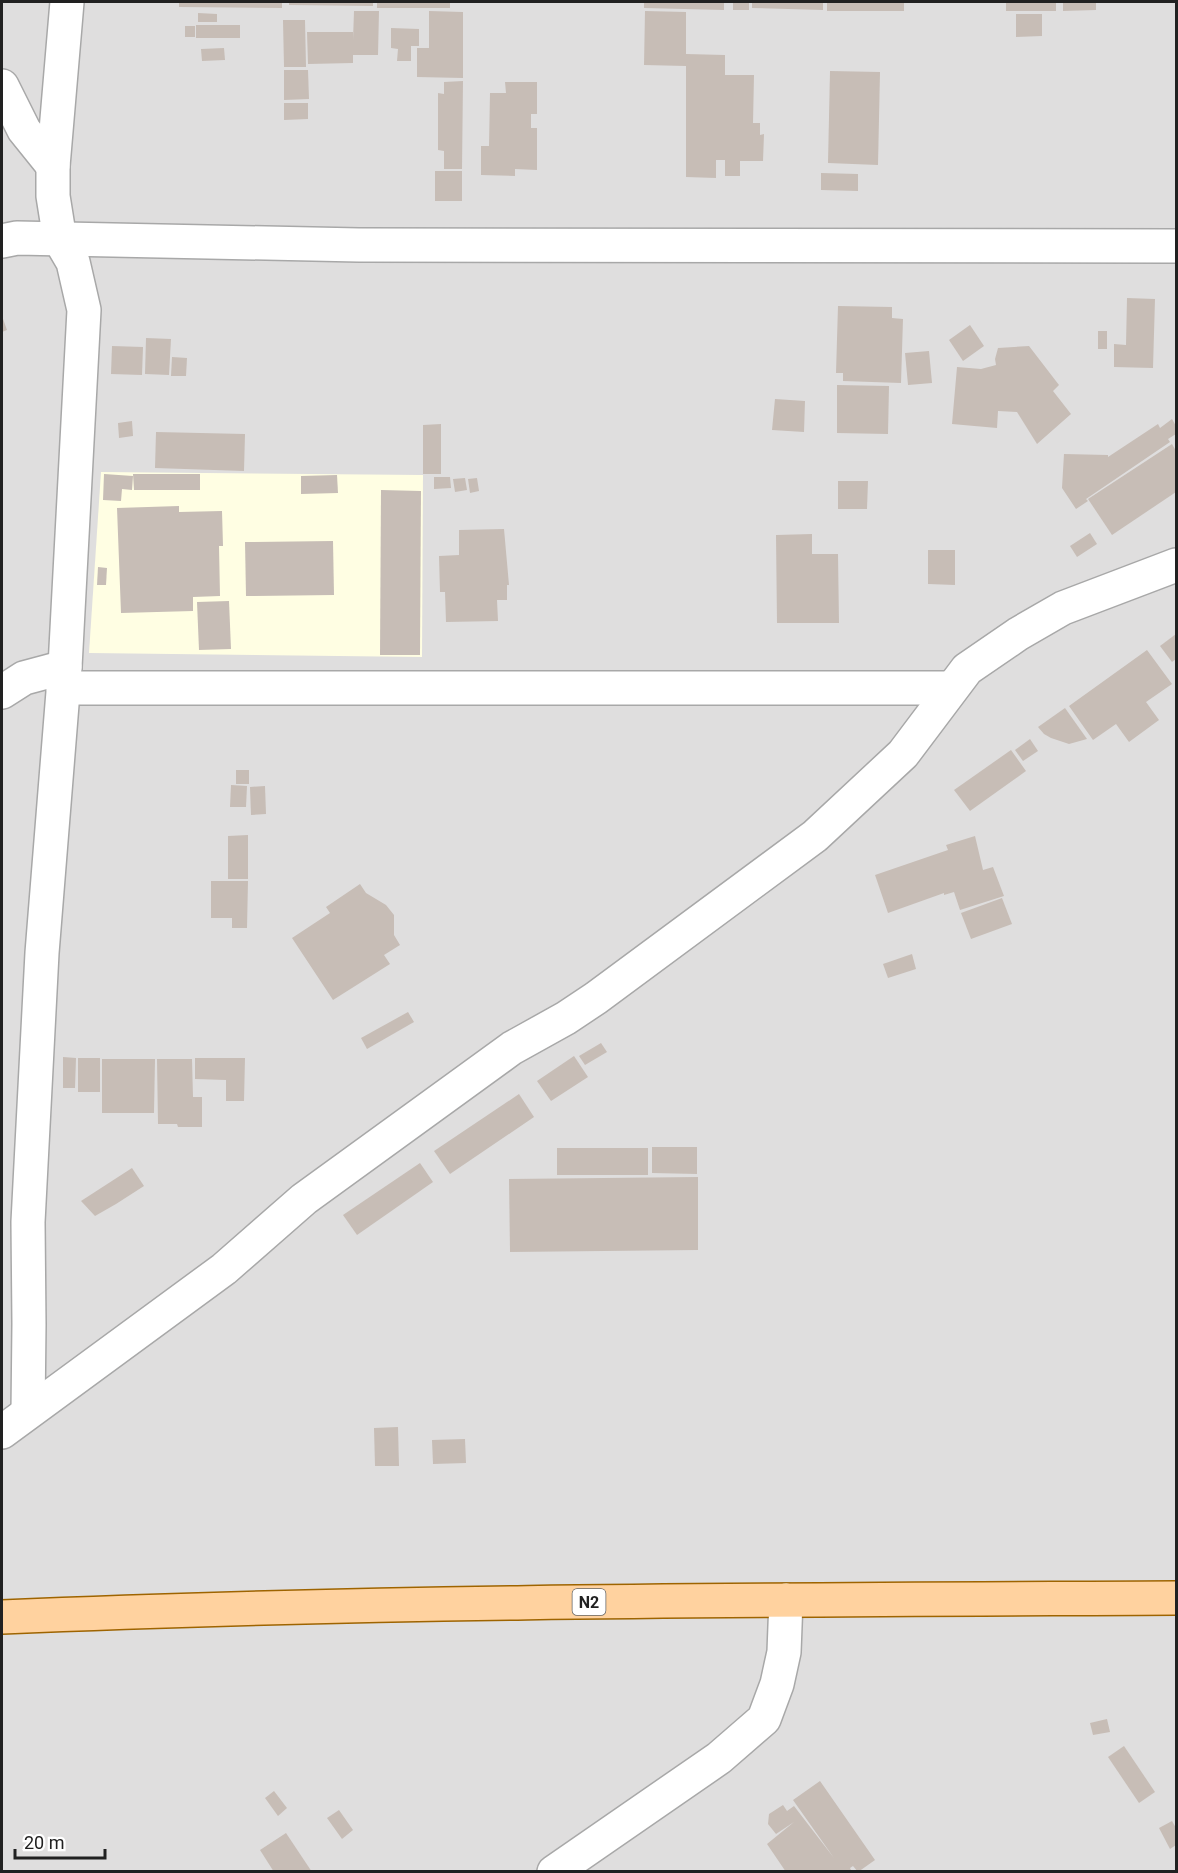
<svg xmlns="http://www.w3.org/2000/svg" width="1178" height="1873" font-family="Roboto,sans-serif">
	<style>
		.residential { fill: #dfdede }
		.education { fill: #fffee3 }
		.building { fill: #c7bdb6 }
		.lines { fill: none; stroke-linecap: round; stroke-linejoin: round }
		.street-casing { stroke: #a8a8a8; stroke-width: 36 }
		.primary-casing { stroke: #9e6400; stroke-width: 36 }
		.street { stroke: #fff; stroke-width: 33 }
		.primary { stroke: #ffd29f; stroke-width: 33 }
		.labels { text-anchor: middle; stroke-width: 4.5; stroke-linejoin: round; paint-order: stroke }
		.shield { fill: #fff; stroke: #646464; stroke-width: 1.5 }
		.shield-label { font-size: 16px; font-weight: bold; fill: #212121 }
	</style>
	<rect width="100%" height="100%" fill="#f2eee7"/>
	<rect class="residential" x="2" y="2" width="1174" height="1869"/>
	<polygon class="education" points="101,472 423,475 422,657 89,653"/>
	<g class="building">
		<polygon points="179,2 282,2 282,8 179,7"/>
		<polygon points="289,2 373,2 373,6 289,5"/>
		<rect x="377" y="2" width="73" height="6"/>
		<polygon points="644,2 724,2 724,10 644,8"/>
		<rect x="733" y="2" width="16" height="8"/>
		<polygon points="752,2 823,2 823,10 752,8"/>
		<rect x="827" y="2" width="77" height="9"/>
		<rect x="1006" y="2" width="50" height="9"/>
		<polygon points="1063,2 1096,2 1096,10 1063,11"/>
		<polygon points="354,11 379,11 378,55 353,55 353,63 308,64 307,32 353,32 353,40"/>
		<polygon points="429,11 463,12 463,78 417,77 417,48 429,48"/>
		<polygon points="645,11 686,12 686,54 725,55 725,75 754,75 753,123 760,123 760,135 764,134 763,161 740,161 740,176 725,176 725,160 716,160 716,178 686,177 686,66 644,65"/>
		<polygon points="198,13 217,14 217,22 198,22"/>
		<polygon points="1016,14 1042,14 1042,36 1016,37"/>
		<polygon points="283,20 305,20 306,67 284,67"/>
		<rect x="196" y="25" width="44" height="13"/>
		<rect x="185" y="26" width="10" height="11"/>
		<polygon points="391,28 419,29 419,46 411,46 411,61 397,61 398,49 391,48"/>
		<polygon points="224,48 225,60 202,61 201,49"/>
		<polygon points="284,70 308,70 309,99 284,100"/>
		<polygon points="830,71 880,72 878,165 828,163"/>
		<polygon points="463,81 462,169 444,169 444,151 438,150 438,93 444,94 444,82"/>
		<polygon points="505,82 537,82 537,114 531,114 531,128 537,128 537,170 515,169 515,176 481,175 481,146 489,146 490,93 506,93"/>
		<polygon points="284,103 308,103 308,119 284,120"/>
		<rect x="435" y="171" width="27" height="30"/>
		<polygon points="821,173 858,174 858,191 821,190"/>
		<polygon points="1127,298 1155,299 1153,368 1114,367 1114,344 1126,345"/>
		<polygon points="838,306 892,307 892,318 903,319 901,383 843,381 843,373 836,373"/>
		<polygon points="2,316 7,330 2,332"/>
		<polygon points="970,325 984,346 963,361 949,340"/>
		<rect x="1098" y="331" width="9" height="18"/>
		<polygon points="146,338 171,339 169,375 145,374"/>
		<polygon points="112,346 143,347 142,375 111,374"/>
		<polygon points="1029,346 1059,385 1053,391 1071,414 1037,444 1017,412 998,411 997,428 952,424 957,367 981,369 996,365 995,359 998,348"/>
		<polygon points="929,351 932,383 908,385 905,353"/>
		<polygon points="172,357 187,358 186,376 171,376"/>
		<polygon points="837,385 889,386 888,434 837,433"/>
		<polygon points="775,399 805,401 804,432 772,430"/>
		<polygon points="1172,419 1176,426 1176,434 1168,439 1170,442 1086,499 1088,501 1076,509 1062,488 1064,454 1108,455 1108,457 1158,424 1160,428"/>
		<polygon points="132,421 133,436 119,438 118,423"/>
		<polygon points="441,424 441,474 423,474 423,425"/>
		<polygon points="156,432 245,434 244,471 155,468"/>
		<polygon points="1172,444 1176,451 1176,492 1112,535 1088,499"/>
		<polygon points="104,474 133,476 132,490 122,489 121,501 103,500"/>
		<polygon points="133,474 200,474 200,490 134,490"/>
		<polygon points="337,475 338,493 301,494 301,476"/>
		<polygon points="434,477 450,477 451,488 434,489"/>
		<polygon points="465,478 467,490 455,492 453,479"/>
		<polygon points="477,478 479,491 470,493 468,479"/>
		<polygon points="838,481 868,481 867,509 838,509"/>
		<polygon points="381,490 421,491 420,655 380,655"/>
		<polygon points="179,506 179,512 222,511 223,546 219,546 220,596 193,597 193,611 121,613 117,508"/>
		<polygon points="504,529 509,585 507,585 507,600 497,600 498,621 446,622 445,592 440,592 439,556 459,555 459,530"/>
		<polygon points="1090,533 1097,544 1077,557 1070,546"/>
		<polygon points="812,534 812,554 838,554 839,623 777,623 776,535"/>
		<polygon points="333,541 334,595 246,596 245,542"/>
		<polygon points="928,550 955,550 955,585 928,584"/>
		<polygon points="98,567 107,568 106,585 97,585"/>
		<polygon points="229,601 231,649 199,650 197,602"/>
		<polygon points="1176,634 1176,659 1172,662 1160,646"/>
		<polygon points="1147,650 1172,684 1146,702 1159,720 1129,742 1116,724 1093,740 1069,706"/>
		<polygon points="1065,708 1087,739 1069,744 1051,738 1044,734 1038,727"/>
		<polygon points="1030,739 1038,751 1023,761 1015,750"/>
		<polygon points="1011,750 1026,771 970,811 954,790"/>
		<rect x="236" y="770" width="13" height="14"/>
		<polygon points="231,785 247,786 246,807 230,807"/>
		<polygon points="265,786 266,814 251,815 250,787"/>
		<polygon points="248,835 248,879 228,879 228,836"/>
		<polygon points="975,836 983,870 993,867 1004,896 960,910 954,892 944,895 944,893 888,913 875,875 948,850 946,845"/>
		<polygon points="211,881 248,881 247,928 232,928 232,918 211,918"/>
		<polygon points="360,884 366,893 386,905 394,915 394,935 400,945 384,955 390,964 333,1000 292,938 330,913 326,907"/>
		<polygon points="1002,898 1012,924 971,939 961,913"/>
		<polygon points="912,954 916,969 888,978 883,964"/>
		<polygon points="408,1012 414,1022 367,1049 361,1038"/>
		<polygon points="601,1043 607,1052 585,1065 579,1056"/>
		<polygon points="574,1056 588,1077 551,1101 537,1081"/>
		<polygon points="63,1057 76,1058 75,1088 63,1088"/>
		<rect x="78" y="1058" width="22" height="34"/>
		<polygon points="195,1058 245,1058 244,1101 226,1101 226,1080 195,1079"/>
		<polygon points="102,1059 155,1059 154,1113 102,1113"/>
		<polygon points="157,1059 192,1059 193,1097 202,1097 202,1127 178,1127 177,1124 158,1124"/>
		<polygon points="519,1094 534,1117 450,1174 434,1151"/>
		<polygon points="652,1147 697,1147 697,1174 652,1173"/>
		<rect x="557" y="1148" width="91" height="27"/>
		<polygon points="420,1163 433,1182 357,1235 343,1215"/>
		<polygon points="132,1168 144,1186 116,1204 95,1216 81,1201"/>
		<polygon points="698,1177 698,1250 510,1252 509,1179"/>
		<polygon points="398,1427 399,1466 375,1466 374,1428"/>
		<polygon points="465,1439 466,1463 433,1464 432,1440"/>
		<polygon points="1107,1719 1110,1732 1093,1735 1090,1723"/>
		<polygon points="1124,1746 1155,1792 1139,1803 1108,1757"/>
		<polygon points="820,1781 875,1860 858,1872 853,1866 850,1868 852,1872 786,1872 767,1844 794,1822 776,1834 768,1824 769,1814 783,1805 787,1811 794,1806 834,1858 793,1800"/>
		<polygon points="274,1791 287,1808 278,1816 265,1798"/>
		<polygon points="339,1810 353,1830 342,1839 327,1818"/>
		<polygon points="1172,1821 1176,1828 1176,1845 1170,1849 1159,1828"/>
		<polygon points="286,1833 312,1872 274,1872 260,1850"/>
	</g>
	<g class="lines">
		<defs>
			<g id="street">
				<polyline points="2,86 24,130 53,166"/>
				<polyline points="2,241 17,238 359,245 1176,246"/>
				<polyline points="63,688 952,688"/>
				<polyline points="2,692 24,678 65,667"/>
				<polyline points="28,1412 29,1324 28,1222 42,953 65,667 84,310 73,262 60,240 53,196 53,166 67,2"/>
				<polyline points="2,1432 224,1269 304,1199 512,1048 566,1018 596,998 815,836 903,754 967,669 1018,634 1063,608 1176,565"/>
				<polyline points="554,1872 719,1758 764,1719 777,1684 784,1652 786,1600"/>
			</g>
			<path id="primary" d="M2,1617c391,-17 783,-17 1174,-19"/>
		</defs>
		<use href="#street" class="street-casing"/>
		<use href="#primary" class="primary-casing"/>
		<use href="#street" class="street"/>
		<use href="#primary" class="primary"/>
	</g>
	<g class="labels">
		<rect class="shield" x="572.5" y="1589" width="33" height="26" rx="4.5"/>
		<g class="shield-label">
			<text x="589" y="1608">N2</text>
		</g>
	</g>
	<rect width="1178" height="1873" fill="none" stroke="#212121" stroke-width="6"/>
	<path d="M15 1849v9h90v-9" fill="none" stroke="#212121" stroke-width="3"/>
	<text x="24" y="1849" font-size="18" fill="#212121" stroke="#ffffff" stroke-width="4.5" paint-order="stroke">20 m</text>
</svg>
